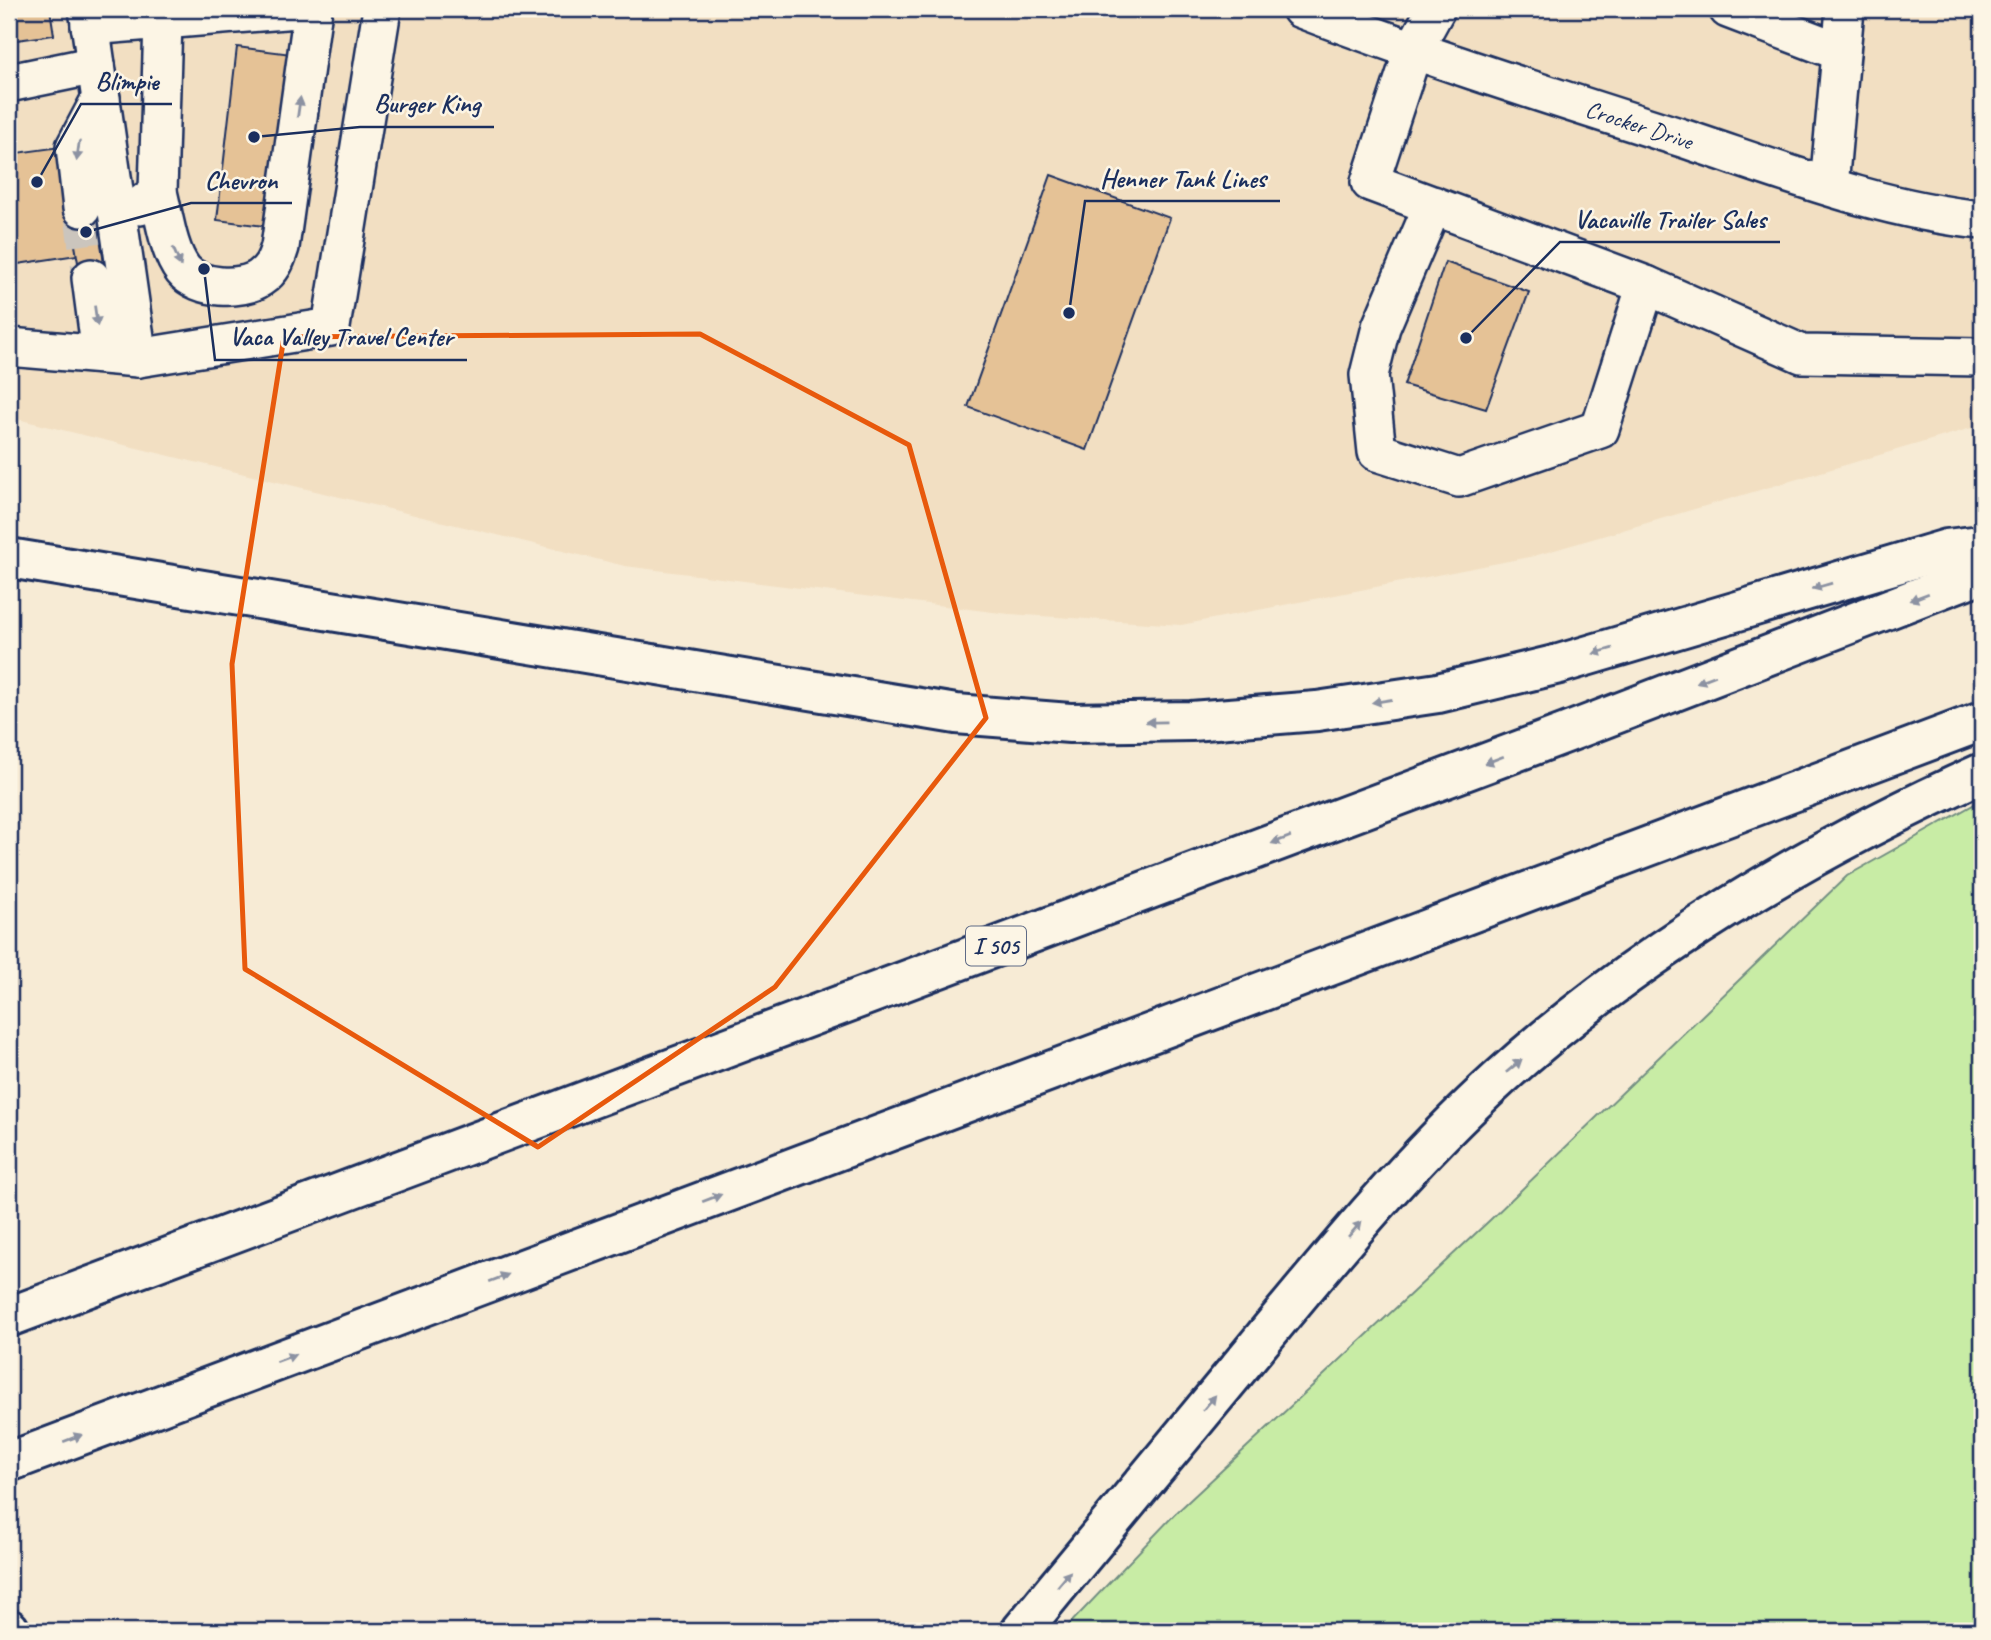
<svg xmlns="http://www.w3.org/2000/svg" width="1991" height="1640" font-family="Caveat,sans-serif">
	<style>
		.built { fill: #f2dfc2 }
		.green { fill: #c8eca5; stroke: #728e82; stroke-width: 2 }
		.building { fill: #e5c296; stroke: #1b2f5e; stroke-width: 2 }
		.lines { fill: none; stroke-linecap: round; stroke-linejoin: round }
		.minor-tunnel { stroke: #cbc5bd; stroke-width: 37; stroke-dasharray: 37 18; stroke-linecap: butt }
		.minor-casing { stroke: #1b2f5e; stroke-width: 42 }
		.major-casing { stroke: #1b2f5e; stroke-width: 44 }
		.highway-casing { stroke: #1b2f5e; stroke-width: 44 }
		.minor { stroke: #fcf5e5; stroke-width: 37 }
		.major { stroke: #fcf5e5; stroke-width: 38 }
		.highway { stroke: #fcf5e5; stroke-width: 38 }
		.oneway { fill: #8c92a2 }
		.marked { fill: none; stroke: #e8590c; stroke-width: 5; stroke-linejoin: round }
		.labels { text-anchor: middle; stroke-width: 5; stroke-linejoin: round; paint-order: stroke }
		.shield { fill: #fcf5e5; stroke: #5e6a86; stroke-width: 2 }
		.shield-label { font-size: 23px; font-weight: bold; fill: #1b2f5e }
		.street-label { font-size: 24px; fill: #1b2f5e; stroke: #fcf5e5 }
		.leader { fill: none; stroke: #1b2f5e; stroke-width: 2.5 }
		.callout-dot { fill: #1b2f5e; stroke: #fcf5e5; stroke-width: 2.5 }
		.callout-label { font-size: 26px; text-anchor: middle; font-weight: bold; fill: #1b2f5e; stroke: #fcf5e5; stroke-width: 5; stroke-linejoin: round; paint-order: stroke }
	</style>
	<rect width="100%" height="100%" fill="#f7ebd5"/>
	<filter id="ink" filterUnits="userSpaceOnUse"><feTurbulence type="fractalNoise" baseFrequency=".0143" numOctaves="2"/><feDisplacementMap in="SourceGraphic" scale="14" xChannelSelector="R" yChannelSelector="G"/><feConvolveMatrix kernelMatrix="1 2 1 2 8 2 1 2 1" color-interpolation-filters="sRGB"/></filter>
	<g filter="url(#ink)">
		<polygon class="built" points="9,9 1982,9 1982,425 1534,556 1181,625 1009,614 625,566 9,417"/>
		<polygon class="green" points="1982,800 1982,1631 1063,1631 1174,1515 1490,1220 1847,876"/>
		<g class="building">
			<polygon points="9,9 50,9 54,35 9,41"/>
			<polygon points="237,47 292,54 272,227 217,220"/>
			<polygon points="60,147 77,255 11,265 9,154"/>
			<polygon points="1051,175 1170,218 1087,450 968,407"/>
			<polygon points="95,205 106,276 81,280 69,210"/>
			<polygon points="1445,262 1529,292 1486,409 1404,385"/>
		</g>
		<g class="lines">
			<polyline class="minor-tunnel" points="82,208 91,278"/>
			<defs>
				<g id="minor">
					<polyline points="88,9 138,358"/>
					<path d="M1301,9c125,48 253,88 381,129 97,32 198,72 300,82"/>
					<polyline points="1728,9 1841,52"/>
					<polyline points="90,26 297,9"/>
					<polyline points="9,83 96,65"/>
					<polyline points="1829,186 1845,9"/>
					<path d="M158,192c6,23 10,59 25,78 15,19 58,21 77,8 12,-8 16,-18 20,-31l33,-238"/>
					<polyline points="1433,205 1381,327 1369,375 1377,452 1459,478 1600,429 1646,285 1370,182 1413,51 1436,9"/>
					<polyline points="140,206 158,192 163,20"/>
					<polyline points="82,208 75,147 101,98"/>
					<polyline points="91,278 101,354"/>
					<polyline points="1646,285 1802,354 1982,357"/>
					<polyline points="9,347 138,358 331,327 382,9"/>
				</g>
				<polyline id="major" points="9,1629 10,1631"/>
				<g id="highway">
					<polyline points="9,558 956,714 1070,723 1191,721 1317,711 1438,693 1559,664 1947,549 1982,545"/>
					<polyline points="9,1317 1566,733 1982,573"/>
					<polyline points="9,1462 1982,721"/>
					<path d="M1021,1631c76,-93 153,-185 230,-278 79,-96 158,-193 251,-277 142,-128 307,-225 480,-303"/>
				</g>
			</defs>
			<use href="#minor" class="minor-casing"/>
			<use href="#major" class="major-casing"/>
			<use href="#highway" class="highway-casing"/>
			<use href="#minor" class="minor"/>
			<use href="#major" class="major"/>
			<use href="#highway" class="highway"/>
		</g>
		<defs><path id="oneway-solid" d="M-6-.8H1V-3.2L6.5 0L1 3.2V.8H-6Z" transform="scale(1.75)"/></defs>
		<g class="oneway">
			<use href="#oneway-solid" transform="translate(299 107) rotate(-82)"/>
			<use href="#oneway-solid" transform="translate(78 151) rotate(98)"/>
			<use href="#oneway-solid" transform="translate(177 257) rotate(67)"/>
			<use href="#oneway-solid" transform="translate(96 316) rotate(82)"/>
			<use href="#oneway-solid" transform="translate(1822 586) rotate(164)"/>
			<use href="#oneway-solid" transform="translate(1919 597) rotate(159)"/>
			<use href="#oneway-solid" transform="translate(1603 651) rotate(164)"/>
			<use href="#oneway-solid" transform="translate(1706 679) rotate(159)"/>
			<use href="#oneway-solid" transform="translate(1382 701) rotate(171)"/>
			<use href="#oneway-solid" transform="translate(1156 722) rotate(179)"/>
			<use href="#oneway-solid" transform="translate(1494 760) rotate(159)"/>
			<use href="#oneway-solid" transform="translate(1281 840) rotate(159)"/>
			<use href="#oneway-solid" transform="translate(1514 1066) rotate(-40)"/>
			<use href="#oneway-solid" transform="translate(712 1198) rotate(-21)"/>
			<use href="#oneway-solid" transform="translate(1355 1229) rotate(-49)"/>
			<use href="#oneway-solid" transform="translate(499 1278) rotate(-21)"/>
			<use href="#oneway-solid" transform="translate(286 1358) rotate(-21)"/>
			<use href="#oneway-solid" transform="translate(1209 1403) rotate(-50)"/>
			<use href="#oneway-solid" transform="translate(73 1438) rotate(-21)"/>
			<use href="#oneway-solid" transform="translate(1064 1579) rotate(-50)"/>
		</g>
	</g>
	<path class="marked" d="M700,334l209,111 77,273 -211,269 -237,160 -293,-178 -13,-305 52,-327z"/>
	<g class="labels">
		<rect class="shield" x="966" y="926.5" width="60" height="39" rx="5"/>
		<g class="shield-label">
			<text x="996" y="954">I 505</text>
		</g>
		<g class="street-label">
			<text transform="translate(1639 125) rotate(18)" y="8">Crocker Drive</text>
		</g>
	</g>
	<path class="leader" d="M37 182L81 104H172M254 137L360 127H494M1069 313L1085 201H1280M86 232L191 203H292M1466 338L1560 242H1780M204 269L215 360H467"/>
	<g class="callout-dot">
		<circle cx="37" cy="182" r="7"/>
		<circle cx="254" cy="137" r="7"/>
		<circle cx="1069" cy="313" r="7"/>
		<circle cx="86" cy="232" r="7"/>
		<circle cx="1466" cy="338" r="7"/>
		<circle cx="204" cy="269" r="7"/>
	</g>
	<g class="callout-label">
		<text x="127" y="90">Blimpie</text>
		<text x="427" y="112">Burger King</text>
		<text x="1183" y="187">Henner Tank Lines</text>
		<text x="241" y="189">Chevron</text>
		<text x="1670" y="228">Vacaville Trailer Sales</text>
		<text x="341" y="345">Vaca Valley Travel Center</text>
	</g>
	<rect width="1991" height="1640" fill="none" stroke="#fcf5e5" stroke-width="35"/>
	<rect x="18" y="18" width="1956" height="1605" fill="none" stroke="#1b2f5e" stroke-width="2.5" filter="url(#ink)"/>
</svg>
